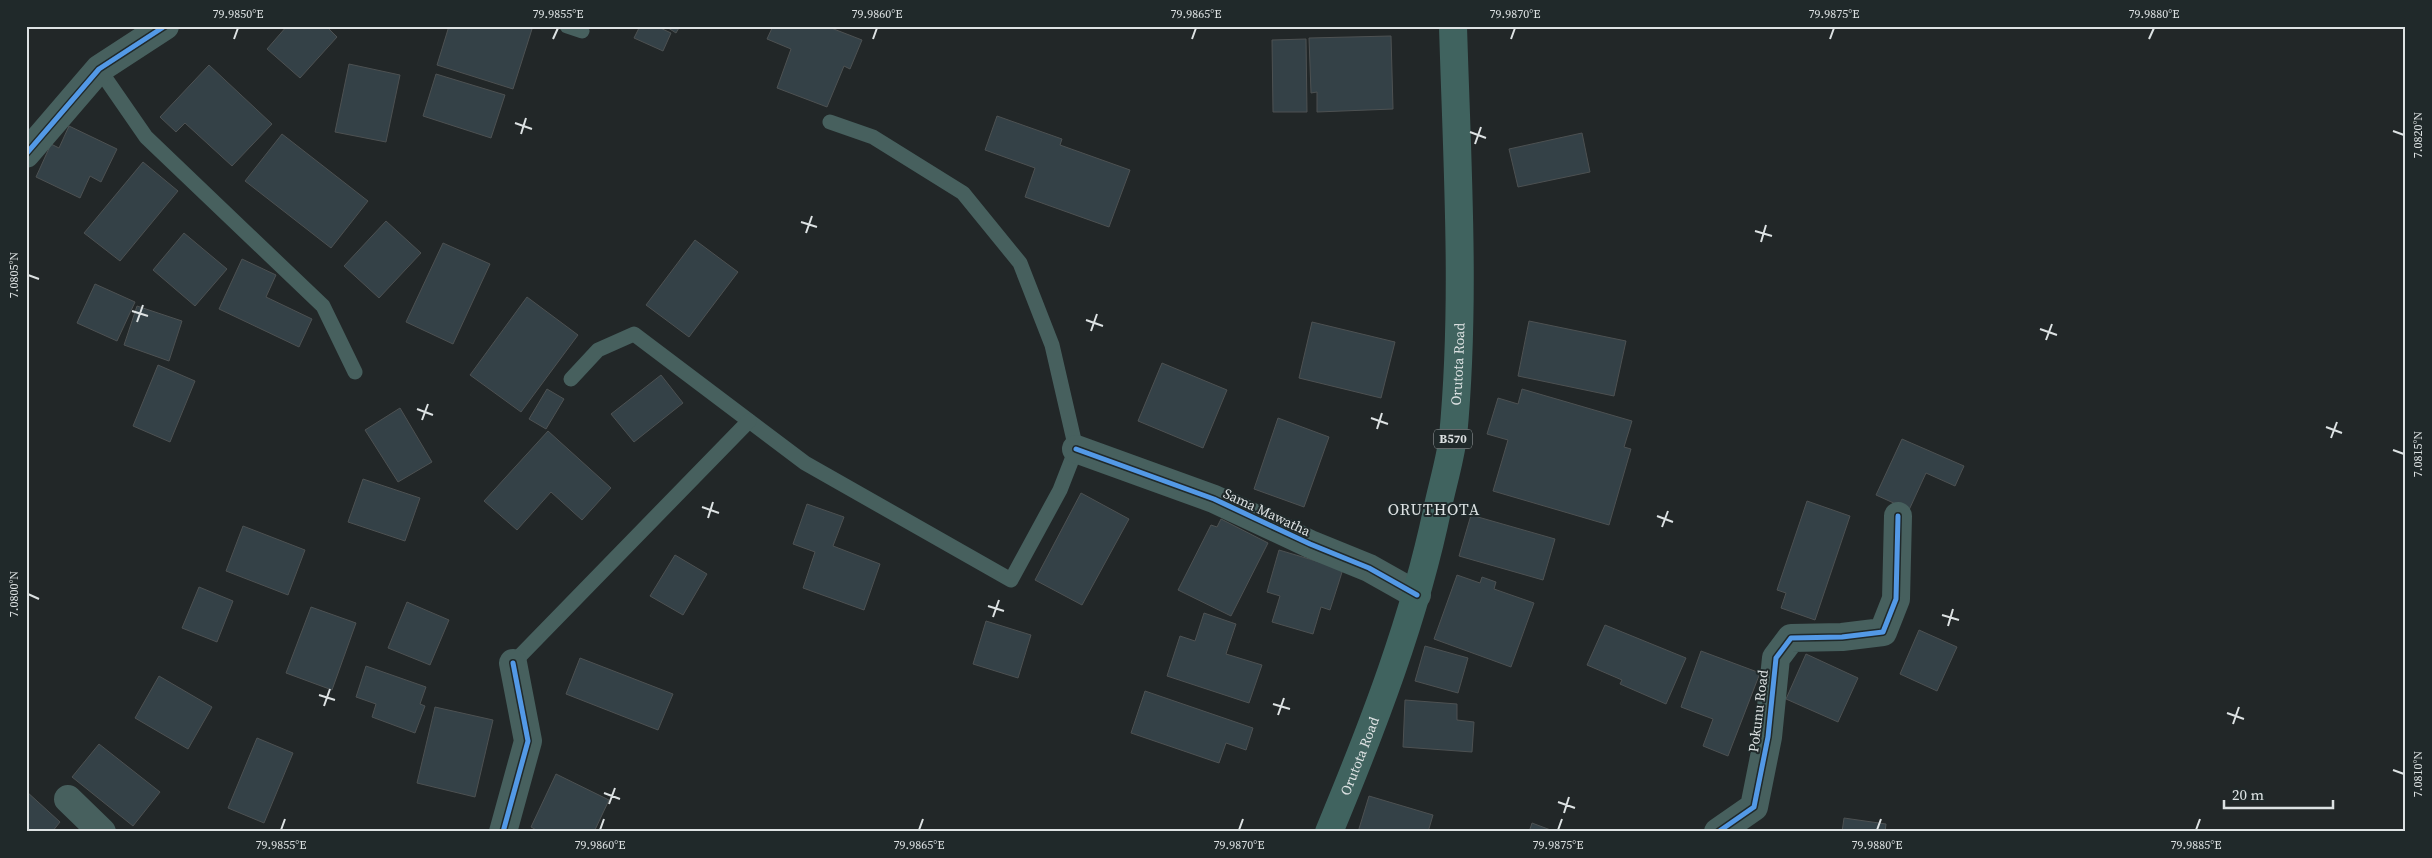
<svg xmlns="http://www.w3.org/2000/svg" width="2432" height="858" font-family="'Source Serif 4',serif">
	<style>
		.building { fill: #344147; stroke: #4d5152 }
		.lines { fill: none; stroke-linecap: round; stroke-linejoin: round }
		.lane { stroke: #47605e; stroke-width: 15 }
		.street { stroke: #47605e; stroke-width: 28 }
		.primary { stroke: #40635f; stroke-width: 28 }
		.cycleway-casing { stroke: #20292a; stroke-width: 8 }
		.cycleway { stroke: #5399e6; stroke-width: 5 }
		.ticks { fill: none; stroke: #dde2e3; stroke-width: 2 }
		.labels { text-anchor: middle; stroke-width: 4; stroke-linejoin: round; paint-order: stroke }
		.shield { fill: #20292a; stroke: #a4aaac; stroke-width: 1 }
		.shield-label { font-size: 12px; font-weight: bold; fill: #dde2e3 }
		.street-label { font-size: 14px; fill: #dde2e3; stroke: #20292a }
		.quarter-label { font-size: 16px; letter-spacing: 1px; fill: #dde2e3; stroke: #20292a }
		.neatline { fill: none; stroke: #dde2e3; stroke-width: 2 }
		.ticks-label { font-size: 12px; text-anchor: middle; fill: #dde2e3 }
	</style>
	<rect width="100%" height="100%" fill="#222728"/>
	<g class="building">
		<polygon points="287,26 326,26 337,37 300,78 267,49"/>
		<polygon points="449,26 524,26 532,29 513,89 437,65"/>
		<polygon points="640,26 656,26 671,33 663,51 634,38"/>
		<polygon points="665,26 680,26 676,33"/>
		<polygon points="773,26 826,26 862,40 850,69 844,66 827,107 777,88 791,49 767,39"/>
		<polygon points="1391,36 1393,109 1317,112 1317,92 1311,93 1309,38"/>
		<polygon points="1306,39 1307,112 1273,112 1272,40"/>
		<polygon points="349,64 400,75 386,142 335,132"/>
		<polygon points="209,65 272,124 232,166 185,123 176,132 160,117"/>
		<polygon points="436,74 505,95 491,138 423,116"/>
		<polygon points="997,116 1062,139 1060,145 1130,170 1109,227 1025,197 1035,168 985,150"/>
		<polygon points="69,126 117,149 101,182 90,176 80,198 36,177 51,144 59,148"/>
		<polygon points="1582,133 1590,172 1518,187 1509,149"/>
		<polygon points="282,134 368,201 331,248 245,181"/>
		<polygon points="143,162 178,191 120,261 84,233"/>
		<polygon points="386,221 421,253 379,298 344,266"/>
		<polygon points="184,233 227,269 195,306 153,270"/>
		<polygon points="695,240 738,272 689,337 646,305"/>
		<polygon points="443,243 490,264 453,344 406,322"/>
		<polygon points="242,259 276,275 266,297 312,319 299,347 219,309"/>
		<polygon points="95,284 135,302 117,341 77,323"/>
		<polygon points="527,297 578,335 521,412 470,375"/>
		<polygon points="137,306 182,321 169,361 124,345"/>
		<polygon points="1529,321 1626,341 1614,396 1518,376"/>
		<polygon points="1312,322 1395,342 1381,398 1299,378"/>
		<polygon points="1162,363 1227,390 1203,448 1138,421"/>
		<polygon points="158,365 195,381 170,442 133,426"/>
		<polygon points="661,375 683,403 634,442 611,414"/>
		<polygon points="547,389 564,399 546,429 529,419"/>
		<polygon points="1522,389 1632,421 1624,447 1631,449 1609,525 1493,491 1508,440 1487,434 1498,398 1518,404"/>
		<polygon points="400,408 432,462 398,482 365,430"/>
		<polygon points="1278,418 1329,437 1304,507 1254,489"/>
		<polygon points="548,431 611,488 582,520 551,492 517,530 484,501"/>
		<polygon points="1902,439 1964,466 1955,486 1926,473 1909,510 1876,495"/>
		<polygon points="363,479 420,498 405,541 348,522"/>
		<polygon points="1081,493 1129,519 1082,605 1035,580"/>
		<polygon points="1807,501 1850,516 1815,620 1781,608 1786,593 1777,590"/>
		<polygon points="807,504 844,517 833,546 880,564 864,610 803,588 815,552 793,544"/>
		<polygon points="1471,515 1555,539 1543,580 1459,556"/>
		<polygon points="1221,519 1268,543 1231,616 1178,590 1211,525 1217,527"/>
		<polygon points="243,526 305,550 288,595 226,571"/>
		<polygon points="1279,550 1343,569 1330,610 1321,607 1313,634 1272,622 1280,596 1267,592"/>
		<polygon points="675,555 707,574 683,615 650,596"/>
		<polygon points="1457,575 1480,583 1482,577 1496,582 1494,589 1534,603 1511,667 1434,639"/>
		<polygon points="199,587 233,601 217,642 182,628"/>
		<polygon points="407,602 449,620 430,665 388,648"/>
		<polygon points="311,607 356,623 332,690 286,673"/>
		<polygon points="1204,613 1236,624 1226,654 1262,665 1249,703 1167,676 1180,636 1195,641"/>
		<polygon points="986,621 1031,635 1018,678 973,664"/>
		<polygon points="1605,625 1686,658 1666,704 1620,684 1622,680 1587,665"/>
		<polygon points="1919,630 1957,647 1937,691 1900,674"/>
		<polygon points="1425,646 1468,658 1458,693 1415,681"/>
		<polygon points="1701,651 1760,673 1728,756 1703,746 1713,719 1681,707"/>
		<polygon points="1806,654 1858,678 1838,722 1786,699"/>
		<polygon points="580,658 673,694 658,730 566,694"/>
		<polygon points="366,666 426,687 420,704 425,706 415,733 372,717 376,704 356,697"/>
		<polygon points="159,676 212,707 188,749 135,718"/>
		<polygon points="1145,691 1253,728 1246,750 1226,743 1219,763 1131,733"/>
		<polygon points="1405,700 1457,704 1457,720 1474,722 1472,752 1403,747"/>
		<polygon points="435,707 493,720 475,797 417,783"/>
		<polygon points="257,738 293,753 264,823 228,808"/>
		<polygon points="99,744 160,792 133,826 72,777"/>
		<polygon points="556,774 609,800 594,832 540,832 531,827"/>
		<polygon points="26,791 60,822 52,832 26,832"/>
		<polygon points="1369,796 1433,815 1428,832 1358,832"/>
		<polygon points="1844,818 1886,824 1885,832 1842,832"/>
		<polygon points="1532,823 1556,832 1529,832"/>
	</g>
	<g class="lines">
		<g class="lane">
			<polyline points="567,26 582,31"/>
			<polyline points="99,69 146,137 323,306 355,372"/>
			<polyline points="571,379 598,350 634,334 805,463 1011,580 1060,490 1076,449 1052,345 1020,263 963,193 873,137 830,122"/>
			<polyline points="513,663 749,421"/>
		</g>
		<g class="street">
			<polyline points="26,154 99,69 165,26"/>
			<polyline points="1076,449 1214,499 1310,544 1369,568 1417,595"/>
			<polyline points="68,799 102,832"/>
			<polyline points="503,832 528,741 513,663"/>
			<polyline points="1718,832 1754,807 1768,737 1776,658 1791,638 1842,637 1883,632 1896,599 1898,516"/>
		</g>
		<path class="primary" id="s1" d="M1329,832c44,-106 86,-214 109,-326 5,-23 12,-46 15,-69 13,-136 4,-274 0,-411"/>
		<defs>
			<g id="cycleway">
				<polyline points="26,154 99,69 165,26"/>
				<polyline points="1076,449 1214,499 1310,544 1369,568 1417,595"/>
				<polyline points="503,832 528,741 513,663"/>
				<polyline points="1718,832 1754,807 1768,737 1776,658 1791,638 1842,637 1883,632 1896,599 1898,516"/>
			</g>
		</defs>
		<use href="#cycleway" class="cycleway-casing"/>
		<use href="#cycleway" class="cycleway"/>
	</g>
	<path class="ticks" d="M234,39l4,-11M553,39l5,-11M873,39l4,-11M1192,39l4,-11M1511,39l4,-11M1830,39l4,-11M2149,39l5,-11M515,123l17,6M2393,131l11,4M1470,132l16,6M521,134l5,-16M1475,144l6,-17M801,222l16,5M1755,231l17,5M806,233l6,-17M1761,242l5,-17M28,275l11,4M132,311l16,5M1086,320l17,6M137,322l6,-17M2040,329l17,6M1091,331l6,-17M2046,340l6,-16M417,409l16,6M1371,418l17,6M422,420l6,-16M2326,427l16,6M1377,429l5,-16M2331,438l6,-16M2393,450l11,4M702,507l17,6M1657,516l16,6M708,518l5,-16M1662,527l6,-16M28,594l11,5M988,606l16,5M1942,615l17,5M993,617l6,-17M1948,626l5,-17M319,695l16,5M1273,704l17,5M324,706l6,-17M2227,713l17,6M1278,715l6,-17M2233,724l6,-17M2393,770l11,4M604,793l16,6M1558,802l17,6M609,804l6,-16M1564,813l5,-16M281,830l4,-11M600,830l4,-11M919,830l4,-11M1239,830l4,-11M1558,830l4,-11M1877,830l4,-11M2196,830l4,-11"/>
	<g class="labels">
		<rect class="shield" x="1434" y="429.5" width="38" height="19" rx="4"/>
		<g class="shield-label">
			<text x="1453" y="443">B570</text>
		</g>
		<g class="street-label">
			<text dy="5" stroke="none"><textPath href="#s1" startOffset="488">Orutota Road</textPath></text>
			<text transform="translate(1267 512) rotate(25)" y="5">Sama Mawatha</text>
			<text transform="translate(1758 711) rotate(-83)" y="5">Pokunu Road</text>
			<text dy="5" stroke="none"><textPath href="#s1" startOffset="82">Orutota Road</textPath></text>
		</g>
		<g class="quarter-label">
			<text x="1434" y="515">ORUTHOTA</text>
		</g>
	</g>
	<rect width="2432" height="858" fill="none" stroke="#20292a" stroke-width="55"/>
	<path d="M2224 800v8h109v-8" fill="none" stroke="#dde2e3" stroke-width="2.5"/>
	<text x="2232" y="800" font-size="15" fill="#dde2e3" stroke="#20292a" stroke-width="4" paint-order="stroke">20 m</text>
	<rect x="28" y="28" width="2376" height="802" class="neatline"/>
	<g class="ticks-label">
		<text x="238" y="18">79.9850°E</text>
		<text x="558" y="18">79.9855°E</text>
		<text x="877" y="18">79.9860°E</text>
		<text x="1196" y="18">79.9865°E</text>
		<text x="1515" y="18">79.9870°E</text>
		<text x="1834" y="18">79.9875°E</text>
		<text x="2154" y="18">79.9880°E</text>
		<text transform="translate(2418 135) rotate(-90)" y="4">7.0820°N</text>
		<text transform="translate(14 275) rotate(-90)" y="4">7.0805°N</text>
		<text transform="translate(2418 454) rotate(-90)" y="4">7.0815°N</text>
		<text transform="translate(14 594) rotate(-90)" y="4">7.0800°N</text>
		<text transform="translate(2418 774) rotate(-90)" y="4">7.0810°N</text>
		<text x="281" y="849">79.9855°E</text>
		<text x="600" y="849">79.9860°E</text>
		<text x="919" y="849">79.9865°E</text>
		<text x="1239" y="849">79.9870°E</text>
		<text x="1558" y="849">79.9875°E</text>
		<text x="1877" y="849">79.9880°E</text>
		<text x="2196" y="849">79.9885°E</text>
	</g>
</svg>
